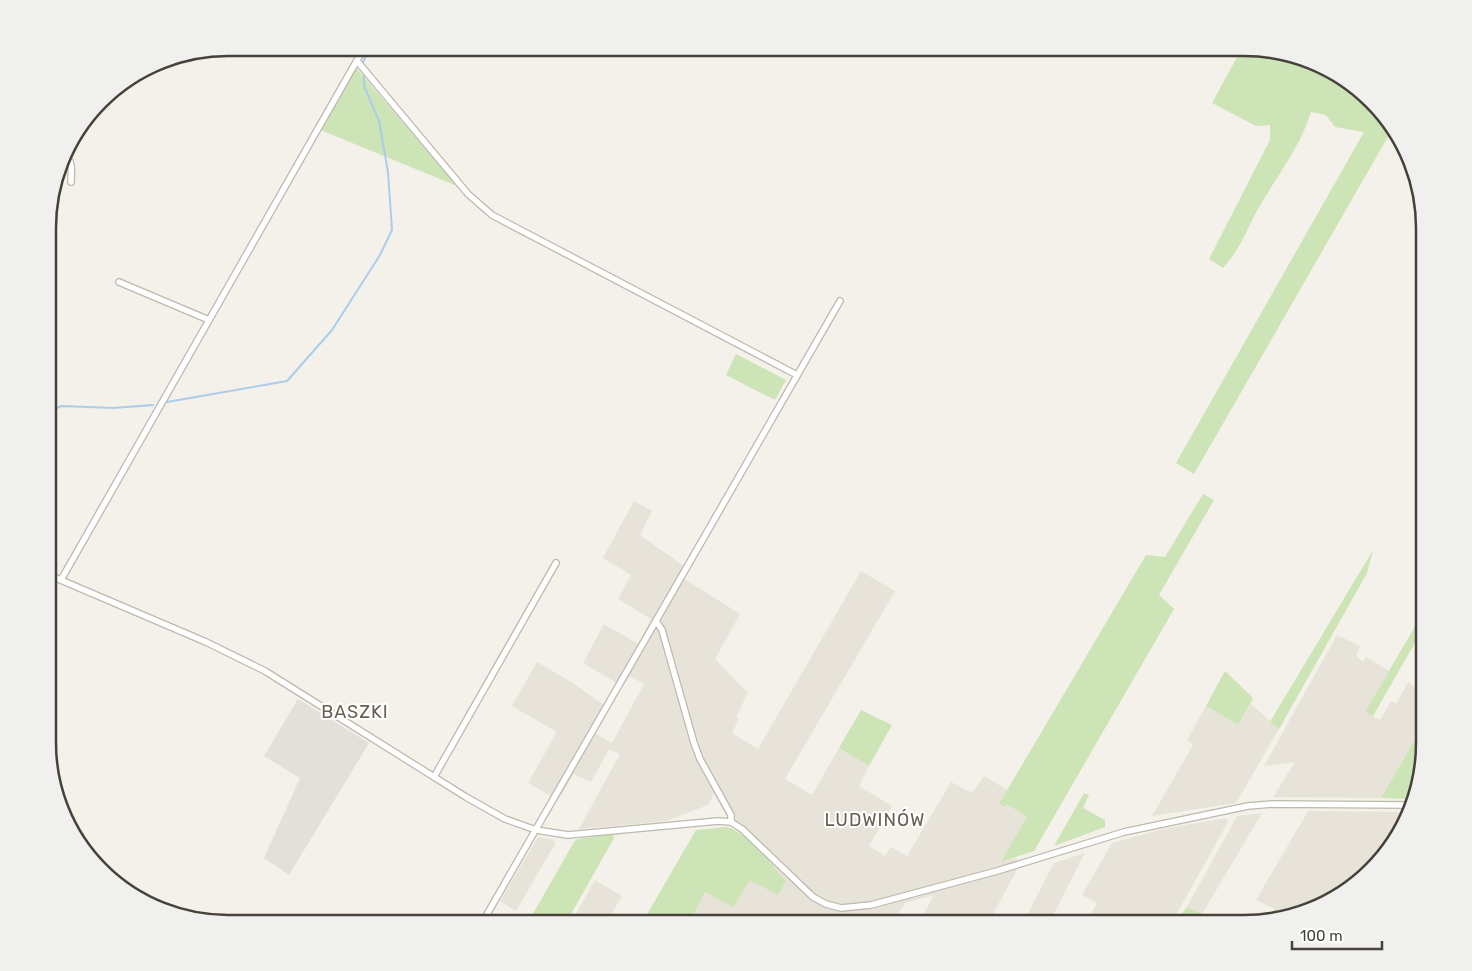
<svg xmlns="http://www.w3.org/2000/svg" width="1472" height="971" font-family="Rubik,sans-serif">
	<style>
		.residential { fill: #e7e3d8 }
		.industrial { fill: #e3e0db }
		.green { fill: #cde4b7 }
		.lines { fill: none; stroke-linecap: round; stroke-linejoin: round }
		.stream { stroke: #accdea; stroke-width: 2 }
		.street-casing { stroke: #beb9ad; stroke-width: 8 }
		.street { stroke: #fff; stroke-width: 5.5 }
		.labels { text-anchor: middle; stroke-width: 4; stroke-linejoin: round; paint-order: stroke }
		.quarter-label { font-size: 18px; letter-spacing: 1px; fill: #686051; stroke: #fff }
		.rim { fill: none; stroke: #474239; stroke-width: 2.5 }
	</style>
	<rect width="100%" height="100%" fill="#f3f1ea"/>
	<g class="residential">
		<polygon points="634,501 652,511 640,535 688,569 683,578 740,614 715,659 748,693 736,717 739,719 732,733 758,749 861,571 895,591 785,779 812,795 839,748 869,766 859,786 892,806 869,846 885,856 891,847 907,856 951,782 972,793 984,776 1009,791 1000,804 1007,804 1028,817 1002,861 1017,858 1017,870 988,923 919,923 934,895 905,903 893,923 689,923 705,892 750,879 785,881 745,837 724,811 714,794 708,805 666,821 579,829 620,754 609,749 591,782 574,774 558,800 528,783 557,732 512,706 537,662 573,683 608,708 594,733 612,743 644,684 630,676 622,686 583,663 604,624 638,644 651,619 618,599 631,575 603,558"/>
		<polygon points="1337,635 1360,646 1356,656 1363,662 1366,657 1389,671 1365,712 1380,720 1391,701 1396,704 1408,682 1424,692 1424,724 1381,798 1273,797 1295,762 1264,766"/>
		<polygon points="1250,703 1279,729 1236,803 1152,816 1193,745 1187,740 1206,706 1238,725"/>
		<polygon points="1308,811 1405,812 1394,844 1334,899 1301,909 1298,907 1295,911 1267,920 1274,909 1256,900"/>
		<polygon points="1262,813 1202,914 1187,907 1237,816"/>
		<polygon points="1226,818 1228,822 1172,922 1086,923 1097,903 1082,895 1112,843 1163,829"/>
		<polygon points="538,837 554,840 555,844 516,911 500,901"/>
		<polygon points="1085,853 1049,923 1023,923 1054,863"/>
		<polygon points="595,880 622,896 606,923 576,923 572,921"/>
	</g>
	<polygon class="industrial" points="298,699 369,743 289,875 264,858 300,778 264,756"/>
	<g class="green">
		<path d="M1242,48l60,9 43,21 50,54 -6,3 -195,339 -18,-11 188,-331 -29,-5 -9,-12 -15,-3c-11,36 -35,65 -53,97 -13,23 -16,38 -35,59l-14,-9 61,-119v-15l-14,1 -44,-23z"/>
		<polygon points="353,64 457,186 318,129"/>
		<polygon points="736,354 786,380 775,400 726,375"/>
		<polygon points="1203,494 1214,500 1159,595 1174,609 1034,851 1001,862 1027,817 1007,804 1005,807 999,804 1146,555 1165,557"/>
		<polygon points="1373,550 1367,573 1279,729 1270,722"/>
		<polygon points="1424,611 1424,627 1373,716 1365,712"/>
		<polygon points="1225,671 1253,698 1238,725 1206,706"/>
		<polygon points="861,710 892,725 869,766 839,748"/>
		<polygon points="1424,724 1424,755 1409,799 1381,798"/>
		<polygon points="1084,793 1089,795 1083,808 1105,820 1105,827 1054,846"/>
		<path d="M727,827c22,6 44,38 59,54l-8,14 -28,-15 -17,27 -28,-15 -16,31h-47l54,-93z"/>
		<polygon points="613,834 614,838 566,923 537,923 530,919 574,842 578,839"/>
		<polygon points="1187,907 1202,914 1197,923 1175,923"/>
	</g>
	<g class="lines">
		<g class="stream">
			<polyline points="363,62 370,48"/>
			<polyline points="167,402 287,381 332,330 380,255 392,230 388,172 379,121 364,86 364,76"/>
			<polyline points="49,412 61,406 113,408 153,405"/>
		</g>
		<defs>
			<g id="street">
				<polyline points="357,61 468,194 492,215 797,375"/>
				<path d="M64,156c10,5 7,16 7,26"/>
				<polyline points="119,282 209,320"/>
				<polyline points="49,575 206,642 265,671 466,797 505,819 536,830 568,835 718,821 731,822 742,829 813,897 826,904 841,908 871,905 997,871 1124,832 1248,806 1272,804 1407,805"/>
				<polyline points="61,580 364,48"/>
				<polyline points="656,621 662,630 694,743 700,759 731,815 731,822"/>
				<polyline points="434,777 556,563"/>
				<polyline points="482,923 840,301"/>
			</g>
		</defs>
		<use href="#street" class="street-casing"/>
		<use href="#street" class="street"/>
	</g>
	<g class="labels">
		<g class="quarter-label">
			<text x="355" y="718">BASZKI</text>
			<text x="875" y="826">LUDWINÓW</text>
		</g>
	</g>
	<path d="M0 0H1472V971H0ZM228 56H1244A172 172 0 0 1 1416 228V743A172 172 0 0 1 1244 915H228A172 172 0 0 1 56 743V228A172 172 0 0 1 228 56Z" fill="#f0f0ef" fill-rule="evenodd"/>
	<path class="rim" d="M228 56H1244A172 172 0 0 1 1416 228V743A172 172 0 0 1 1244 915H228A172 172 0 0 1 56 743V228A172 172 0 0 1 228 56Z"/>
	<path d="M1292 941v8h90v-8" fill="none" stroke="#474239" stroke-width="2.5"/>
	<text x="1300" y="941" font-size="15" fill="#474239" stroke="#ffffff" stroke-width="4" paint-order="stroke">100 m</text>
</svg>
